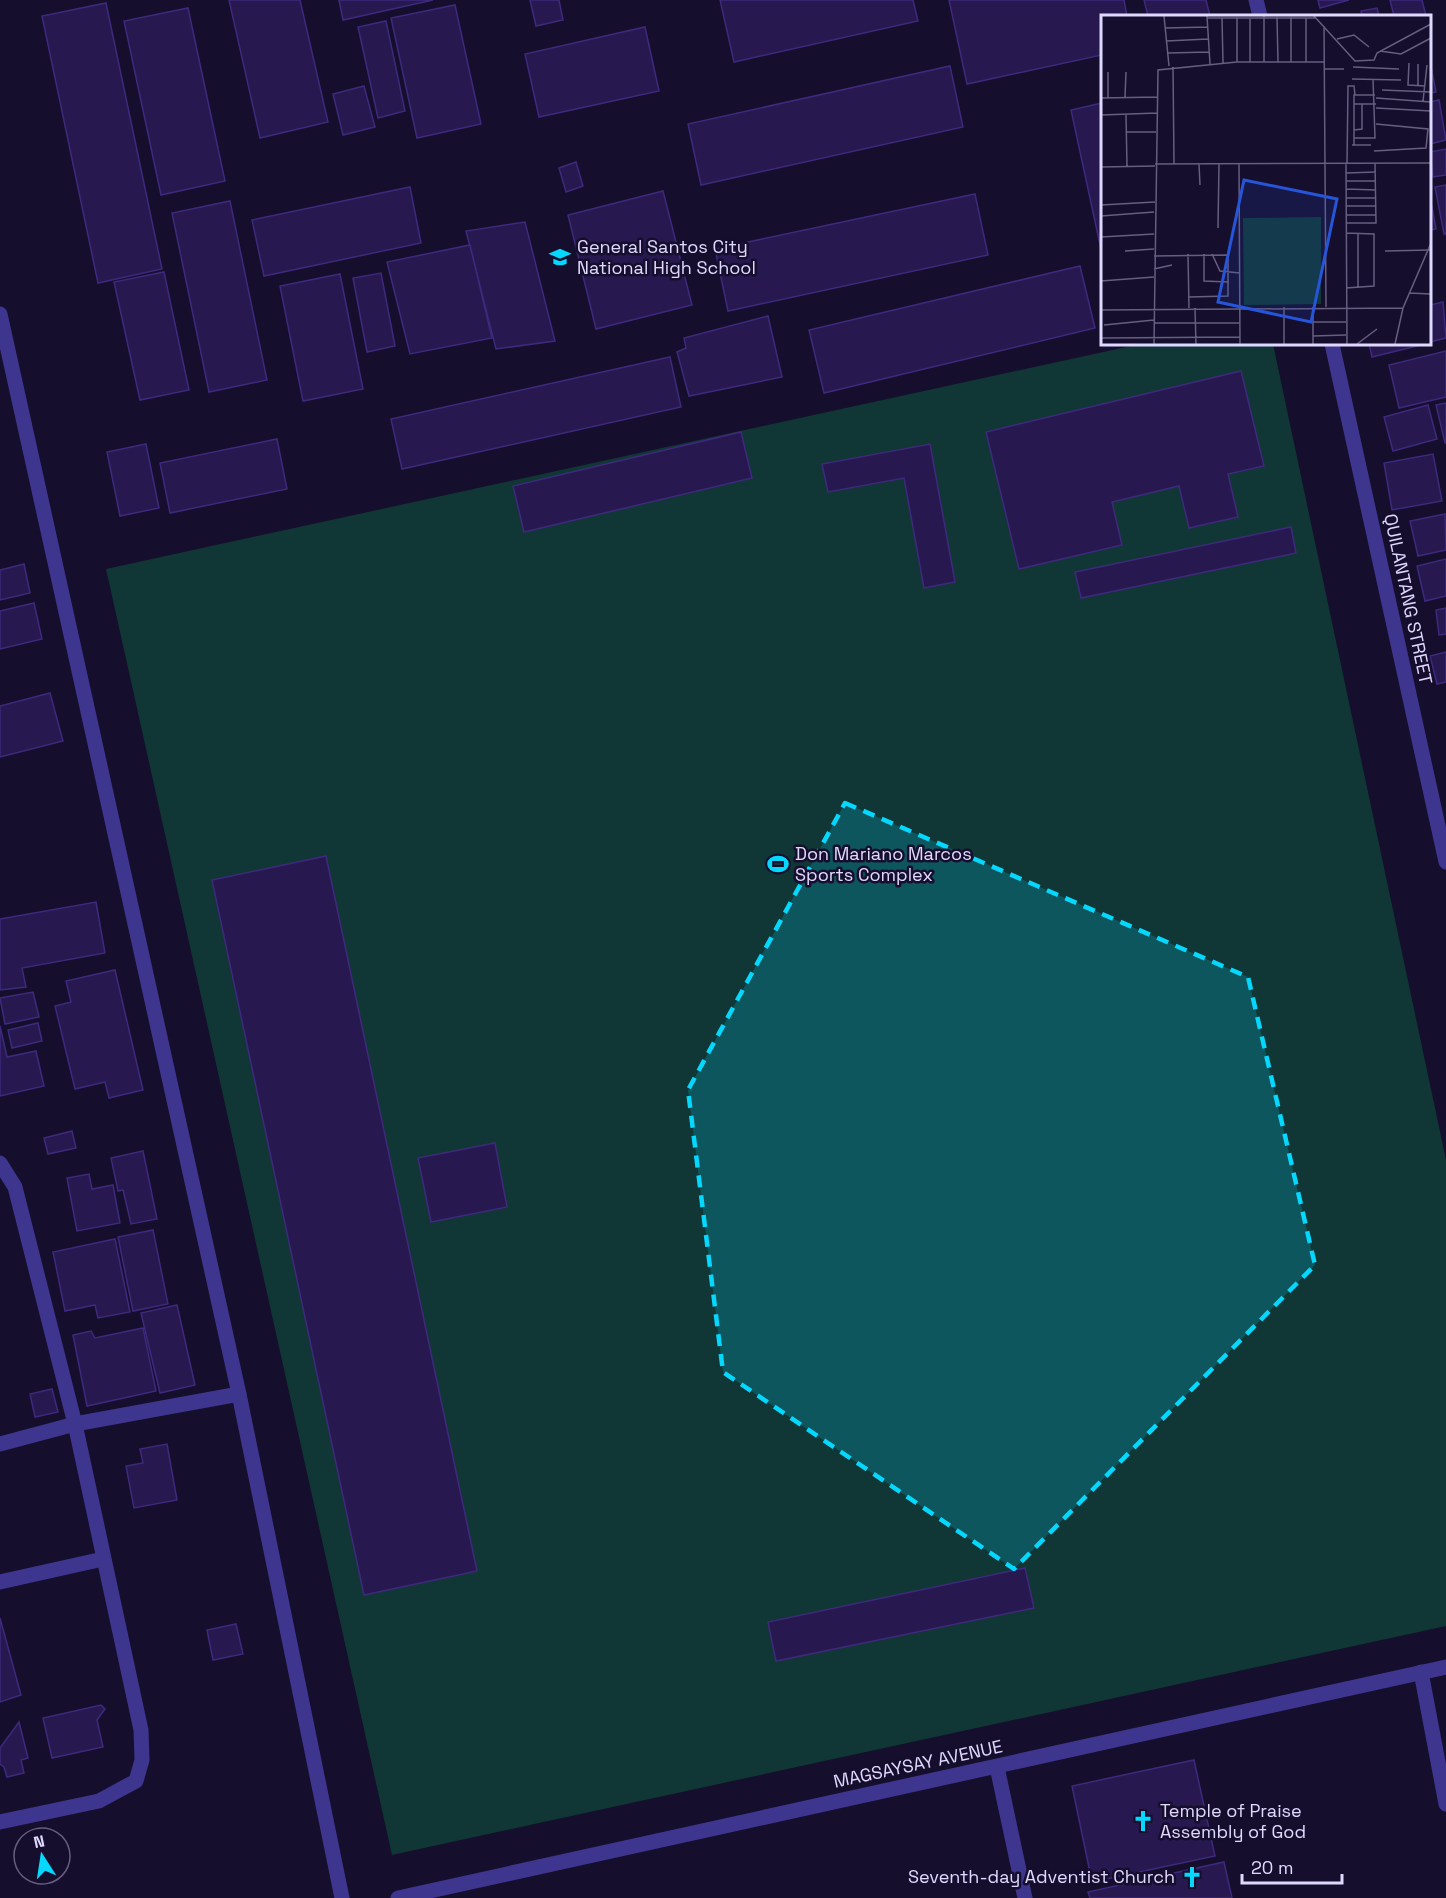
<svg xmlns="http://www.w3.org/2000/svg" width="1446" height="1898" font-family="'Space Grotesk',sans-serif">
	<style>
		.green { fill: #113636 }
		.building { fill: #27194f; stroke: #3e297d; stroke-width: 1.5 }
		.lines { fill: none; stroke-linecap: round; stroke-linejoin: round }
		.minor { stroke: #3e358f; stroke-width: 15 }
		.marked { fill: #05d8ff; fill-opacity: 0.2; stroke: #05d8ff; stroke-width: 4.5; stroke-dasharray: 12 8; stroke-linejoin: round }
		.labels { text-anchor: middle; stroke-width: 5; stroke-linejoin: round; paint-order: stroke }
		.poi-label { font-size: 18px; fill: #e0d9ff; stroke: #150e2c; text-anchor: start }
		.street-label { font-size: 18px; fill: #e0d9ff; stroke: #150e2c }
		.inset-road { fill: none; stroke: #665f80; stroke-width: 1.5 }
		.view { fill: #2755da; fill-opacity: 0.15; stroke: #2755da; stroke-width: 3 }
		.inset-edge { fill: none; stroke: #e0d9ff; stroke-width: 3 }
	</style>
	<rect width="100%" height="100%" fill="#150e2c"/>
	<polygon class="green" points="1140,344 1273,344 1446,1160 1446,1626 392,1855 106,569"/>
	<g class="building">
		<polygon points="229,0 300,0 328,122 260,138"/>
		<polygon points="339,0 433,0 343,20"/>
		<polygon points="530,0 559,0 563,20 536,26"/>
		<polygon points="720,0 913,0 918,21 734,62"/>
		<polygon points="949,0 1124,0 1127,16 1102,16 1102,55 967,84"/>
		<polygon points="1144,0 1206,0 1210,16 1148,16"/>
		<polygon points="1318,0 1349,0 1320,8"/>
		<polygon points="1390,0 1422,0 1426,16 1394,16"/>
		<polygon points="106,3 162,269 98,283 42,16"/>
		<polygon points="455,5 481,124 417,138 391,18"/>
		<polygon points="188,8 225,181 161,195 124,21"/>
		<polygon points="1377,8 1379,16 1362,16 1361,11"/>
		<polygon points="386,21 405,111 378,118 358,27"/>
		<polygon points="645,27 659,91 539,117 525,54"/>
		<polygon points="1430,61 1436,92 1430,93"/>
		<polygon points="950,66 963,127 701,185 688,124"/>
		<polygon points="364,86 375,127 343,135 333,94"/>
		<polygon points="1439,100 1446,140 1430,144 1430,102"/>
		<polygon points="1102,103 1102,254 1071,110"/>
		<polygon points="1446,149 1446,175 1433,177 1430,152"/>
		<polygon points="576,162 583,186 566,192 559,168"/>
		<polygon points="1446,185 1446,234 1444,234 1435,187"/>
		<polygon points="410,187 421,243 264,276 252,220"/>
		<polygon points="663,191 692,305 596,329 568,215"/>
		<polygon points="975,194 988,255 728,311 715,249"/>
		<polygon points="1430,196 1436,229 1430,230"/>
		<polygon points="230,201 267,380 209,392 172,213"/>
		<polygon points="525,222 555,341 496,349 466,231"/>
		<polygon points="470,245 492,338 410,354 387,262"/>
		<polygon points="1080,266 1095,328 824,393 809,330"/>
		<polygon points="164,272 189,390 140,400 114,282"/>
		<polygon points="381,273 395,346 367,352 353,278"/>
		<polygon points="340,274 363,389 303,401 280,286"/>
		<polygon points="1443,302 1446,338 1430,342 1430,305"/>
		<polygon points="768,316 782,377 689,396 677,352 686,348 684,338"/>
		<polygon points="1369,344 1425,344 1372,357"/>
		<polygon points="1446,351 1446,397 1399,408 1389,365"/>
		<polygon points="670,357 681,407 402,469 391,419"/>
		<polygon points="1241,371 1264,466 1228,474 1238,517 1189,528 1179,486 1112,502 1122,545 1019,569 986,432"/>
		<polygon points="1446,403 1446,443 1445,443 1436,405"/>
		<polygon points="1428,405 1437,439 1393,451 1384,417"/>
		<polygon points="741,432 752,478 524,532 513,486"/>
		<polygon points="277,439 287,489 170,513 160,463"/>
		<polygon points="146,444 159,508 120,516 107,452"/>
		<polygon points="930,444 955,582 924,588 904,478 828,492 822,464"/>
		<polygon points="1433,454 1442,501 1392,510 1384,463"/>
		<polygon points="1445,514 1446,550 1418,556 1410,521"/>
		<polygon points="1291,527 1296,553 1081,598 1075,572"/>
		<polygon points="1446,559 1446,596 1425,601 1417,566"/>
		<polygon points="24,564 30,593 0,600 0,570"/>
		<polygon points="34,603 42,639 0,649 0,611"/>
		<polygon points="1446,608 1446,634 1439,635 1436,610"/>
		<polygon points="1446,652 1446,682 1437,684 1430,656"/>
		<polygon points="50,693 63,741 0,757 0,706"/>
		<polygon points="326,856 477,1571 364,1595 212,880"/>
		<polygon points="96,902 105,953 22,968 26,987 0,990 0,919"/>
		<polygon points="115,970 143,1090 109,1098 105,1082 75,1089 55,1006 71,1002 66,981"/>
		<polygon points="33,992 39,1017 5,1024 0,998"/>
		<polygon points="38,1023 42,1041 12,1048 8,1030"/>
		<polygon points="0,1026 7,1057 36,1051 44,1086 0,1096"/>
		<polygon points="72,1131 76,1148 48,1154 44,1138"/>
		<polygon points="495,1143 507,1207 431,1222 418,1158"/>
		<polygon points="143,1151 157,1219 131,1224 123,1190 118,1191 111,1158"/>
		<polygon points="89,1174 92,1189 113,1185 120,1223 77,1231 67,1178"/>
		<polygon points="153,1230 168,1304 133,1311 118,1237"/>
		<polygon points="115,1239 130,1312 98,1318 95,1305 65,1311 53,1252"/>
		<polygon points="177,1305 195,1385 160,1393 141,1313"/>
		<polygon points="143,1328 156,1391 87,1406 73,1335 91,1331 95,1338"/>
		<polygon points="52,1389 58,1412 35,1417 30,1394"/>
		<polygon points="167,1444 177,1500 134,1508 126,1466 143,1463 140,1449"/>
		<polygon points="1025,1568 1034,1608 776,1661 768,1622"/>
		<polygon points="0,1618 21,1695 0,1702"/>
		<polygon points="236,1624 243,1654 213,1660 207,1630"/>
		<polygon points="101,1705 105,1709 97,1720 103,1747 52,1758 43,1718"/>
		<polygon points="19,1722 28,1758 21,1760 24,1773 7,1777 4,1767 0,1764 0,1748"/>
		<polygon points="1194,1760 1215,1856 1092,1882 1072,1786"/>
		<polygon points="1224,1862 1232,1898 1090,1898 1088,1892"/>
	</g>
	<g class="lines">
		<g class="minor">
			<polyline points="1256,0 1260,16"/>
			<polyline points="0,314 239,1394 342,1898"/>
			<polyline points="1332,344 1446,862"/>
			<polyline points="0,1163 15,1187 75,1424 141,1730 142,1760 136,1781 99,1801 0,1822"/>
			<polyline points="0,1444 75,1424 239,1394"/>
			<polyline points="0,1582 103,1559"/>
			<polyline points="1421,1672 1446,1804"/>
			<polyline points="997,1767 1025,1898"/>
			<polyline points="398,1898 1446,1667"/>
		</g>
	</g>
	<path class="marked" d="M845,803l403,174 67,288 -301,304 -291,-197 -35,-282z"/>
	<defs>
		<symbol id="school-bare" viewBox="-9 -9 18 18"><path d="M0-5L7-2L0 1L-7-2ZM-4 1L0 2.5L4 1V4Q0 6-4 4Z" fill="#05d8ff" stroke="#150e2c" stroke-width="2.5" paint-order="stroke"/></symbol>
		<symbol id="stadium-bare" viewBox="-9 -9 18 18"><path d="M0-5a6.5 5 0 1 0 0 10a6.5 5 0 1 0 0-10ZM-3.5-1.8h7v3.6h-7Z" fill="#05d8ff" stroke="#150e2c" stroke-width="2.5" paint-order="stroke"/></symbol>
		<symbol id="church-bare" viewBox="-9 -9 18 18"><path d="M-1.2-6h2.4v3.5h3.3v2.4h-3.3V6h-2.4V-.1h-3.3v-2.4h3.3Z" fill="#05d8ff" stroke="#150e2c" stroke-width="2.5" paint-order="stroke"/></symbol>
	</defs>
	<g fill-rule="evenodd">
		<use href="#school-bare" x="545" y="242" width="30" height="30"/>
		<use href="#stadium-bare" x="763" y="849" width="30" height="30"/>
		<use href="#church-bare" x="1128" y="1806" width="30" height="30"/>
		<use href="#church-bare" x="1177" y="1862" width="30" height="30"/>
	</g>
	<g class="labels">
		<g class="poi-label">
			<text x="577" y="253">General Santos City<tspan x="577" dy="21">National High School</tspan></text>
			<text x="795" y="860">Don Mariano Marcos<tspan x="795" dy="21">Sports Complex</tspan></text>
			<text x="1160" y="1817">Temple of Praise<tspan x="1160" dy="21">Assembly of God</tspan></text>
			<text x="1175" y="1883" text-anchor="end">Seventh-day Adventist Church</text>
		</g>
		<g class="street-label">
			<text transform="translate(1408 599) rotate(78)" y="6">QUILANTANG STREET</text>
			<text transform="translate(918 1764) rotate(-12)" y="6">MAGSAYSAY AVENUE</text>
		</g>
	</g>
	<g transform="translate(1101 15)">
		<rect width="330" height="330" fill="#150e2c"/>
		<path d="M220,202v87l-77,1 -1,-87z" fill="#113636"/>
		<path class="inset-road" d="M63,1l5,50M106,1l3,48M163,1v46M213,1l41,45 19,-1 3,-7 54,-29M136,2v45M176,2l1,45M190,2v45M106,3h109M121,3l1,45M205,3v44M223,11l2,281M64,13l43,-1M236,24l17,-4 15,12M65,26l42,-2M279,36l21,3 30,-16M67,38l41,-1M149,47v-43M308,48l-1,22 17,1M72,52l1,97M252,52l46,2M223,54h20M7,57v26M251,64l49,1M317,71v-22M281,75l49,2M24,82l1,-25M0,83l57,-1M275,83l55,4M322,86l4,-36M253,89h22M275,93l55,3M0,100l56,-2M25,100l1,51M253,115l8,-1v-25M25,117h30M253,123h21l-2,-59M251,130h19M253,130v-50h21M273,136l52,-3 2,-19 -52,-5M54,149l276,-1M98,149l1,21M138,149l1,180M245,149l1,180M246,149l1,-78h6l1,9M0,152l54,-1M245,158l30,-1M245,166h30M245,174l30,1M245,183h30M0,190l54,-3M245,191h30M245,200h30M0,201l53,-4M245,208h30l-1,-60M117,213l1,-64M245,218l28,1v52l-28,2M0,222l53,-3M24,236l29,-2M284,236l46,-1M87,239l1,54M103,239v27l25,1M111,239l8,17 20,2M53,241l74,-1v41l-39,1M53,254l18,-4M0,266l53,-4M257,272v-54M308,278l22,1M212,292v37M94,293l1,36M0,295l302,-2M212,307h33M53,308h86M3,310l50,-5M212,321l33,-1M1,323l138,-1M53,329l4,-274 79,-8h87M183,329v-37M256,329l20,-15M294,329l8,-36 28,-65"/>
		<path class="view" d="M143,165l93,19 -26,123 -93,-20z"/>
		<rect width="330" height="330" class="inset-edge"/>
	</g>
	<g transform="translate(42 1856) rotate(348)"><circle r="28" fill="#150e2c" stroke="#665f80" stroke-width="1.5"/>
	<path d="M0-4.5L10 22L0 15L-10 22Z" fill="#05d8ff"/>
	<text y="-9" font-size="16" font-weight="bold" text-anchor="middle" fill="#e0d9ff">N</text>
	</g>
	<path d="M1242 1874v9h100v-9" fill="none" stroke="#e0d9ff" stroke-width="3"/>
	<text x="1251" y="1874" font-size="18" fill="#e0d9ff" stroke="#150e2c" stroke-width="4.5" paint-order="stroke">20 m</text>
</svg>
